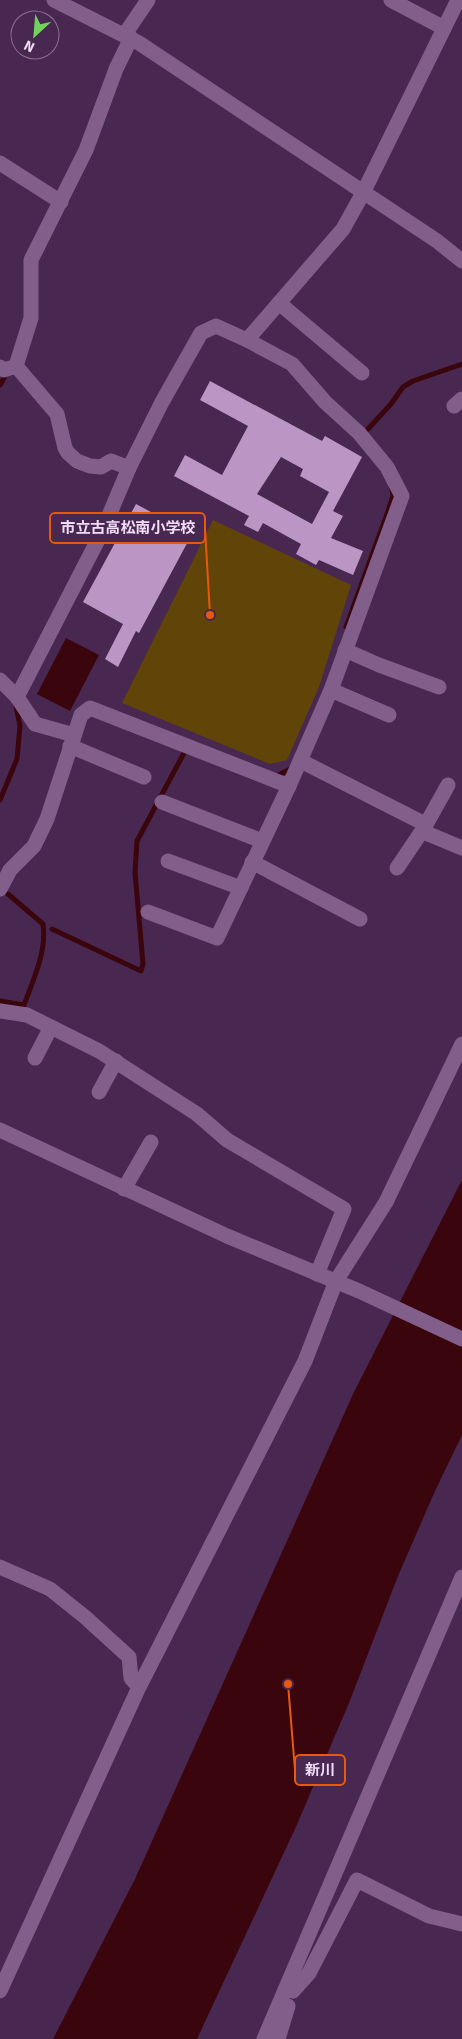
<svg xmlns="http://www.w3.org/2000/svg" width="462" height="2039" font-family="Signika,'Noto Sans JP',sans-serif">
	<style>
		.green { fill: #604408 }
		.water { fill: #3a050c }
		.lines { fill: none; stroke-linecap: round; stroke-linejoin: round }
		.stream { stroke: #3a050c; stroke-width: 5 }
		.building { fill: #bb95c4; fill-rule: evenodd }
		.minor { stroke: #825f8b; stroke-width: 15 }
		.leader { fill: none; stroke: #e8590c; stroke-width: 2 }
		.callout-dot { fill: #e8590c; stroke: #482850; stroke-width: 2 }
		.callout { fill: #482850; stroke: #e8590c; stroke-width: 2 }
		.callout-label { font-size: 15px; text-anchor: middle; font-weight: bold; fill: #f0dcf5 }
	</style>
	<rect width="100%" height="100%" fill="#482850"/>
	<polygon class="green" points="213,520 351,585 319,687 287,760 270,764 122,703"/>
	<g class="water">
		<polygon points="66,638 99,655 70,711 37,694"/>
		<polygon points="462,1180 462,1435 435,1491 398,1576 349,1703 295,1829 197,2039 53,2039 135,1879 354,1392"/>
	</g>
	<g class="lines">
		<g class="stream">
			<polyline points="0,385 4,378"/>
			<polyline points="368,429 391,404 403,387 413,381 462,364"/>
			<polyline points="346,627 387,514 393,496 392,489"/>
			<polyline points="275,777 292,768"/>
			<polyline points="0,800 17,759 20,726 16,706"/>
			<polyline points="52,929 141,971 143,964 135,872 137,841 184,753"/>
			<path d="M0,1001l24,4c9,-25 23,-53 19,-81l-35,-30"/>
		</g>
	</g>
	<g class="building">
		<path d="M210,381l112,60 3,-5 37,21 -29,54 10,5 -12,22 32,13 -10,24 -34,-15 -3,5 -20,-11 5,-10 -38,-21 -5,9 -14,-7 5,-9 -75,-40 11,-21 37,20 26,-49 -48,-26zM281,457l22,12 -3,7 29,16 -17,32 -55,-30z"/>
		<polygon points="136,504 192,534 139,633 136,631 118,667 105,659 123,624 83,602"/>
	</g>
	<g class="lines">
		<g class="minor">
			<polyline points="54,0 139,43 437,241 462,261"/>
			<polyline points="391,0 444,28"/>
			<polyline points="125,34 148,0"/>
			<polyline points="0,163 61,202"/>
			<polyline points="279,303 362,373"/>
			<polyline points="16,366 57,414 65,448 68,453 77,461 90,466 101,467 111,461 129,468"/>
			<polyline points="0,367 4,370 16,366 31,318 31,260 86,150 116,69 131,38"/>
			<polyline points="454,406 462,399"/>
			<polyline points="345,650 379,665 439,687"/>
			<polyline points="0,680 17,697"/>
			<polyline points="331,690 389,715"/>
			<polyline points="74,735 35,724 17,697 102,532 129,468 162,402 201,333 216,326 247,340"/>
			<polyline points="70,746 144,777"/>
			<polyline points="301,761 421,822 426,833 462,848"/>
			<polyline points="162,802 262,841"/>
			<polyline points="168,861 241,888"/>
			<polyline points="252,862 360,919"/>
			<polyline points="397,868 424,828 448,785"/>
			<polyline points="0,889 10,870 34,846 47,819 81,715 90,708 289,786 331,690 402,496 387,467 359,433 325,402 292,364 247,340 343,229 363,193 458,0"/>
			<polyline points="148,912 217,938 289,786"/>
			<polyline points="0,1011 27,1015 99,1051 197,1114 227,1140 344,1209 317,1274"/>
			<polyline points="35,1058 51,1027"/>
			<polyline points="99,1092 116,1061"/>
			<polyline points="0,1130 227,1236 359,1291 462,1339"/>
			<polyline points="124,1189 151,1142"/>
			<polyline points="0,1567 50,1589 85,1617 129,1657 131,1678 139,1687"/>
			<polyline points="287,1988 293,1991 309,1973 357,1880 429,1916 462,1924"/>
			<polyline points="0,1991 139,1687 305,1361 336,1281 386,1202 462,1044"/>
			<polyline points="264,2039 462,1577"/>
			<polyline points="278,2039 288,2006"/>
		</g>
	</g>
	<path class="leader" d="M210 615L205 528M288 1684L295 1770"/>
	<g class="callout-dot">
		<circle cx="210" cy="615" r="5"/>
		<circle cx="288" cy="1684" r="5"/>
	</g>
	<g class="callout">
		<rect x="50" y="513" width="155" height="30" rx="5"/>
		<rect x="295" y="1755" width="50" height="30" rx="5"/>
	</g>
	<g class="callout-label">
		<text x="128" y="533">市立古高松南小学校</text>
		<text x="320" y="1775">新川</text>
	</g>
	<g transform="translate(35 35) rotate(206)"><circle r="24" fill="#482850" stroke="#8b7092"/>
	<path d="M0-4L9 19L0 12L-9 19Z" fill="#74d25c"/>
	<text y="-8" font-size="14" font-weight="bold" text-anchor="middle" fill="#f0dcf5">N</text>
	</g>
</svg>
